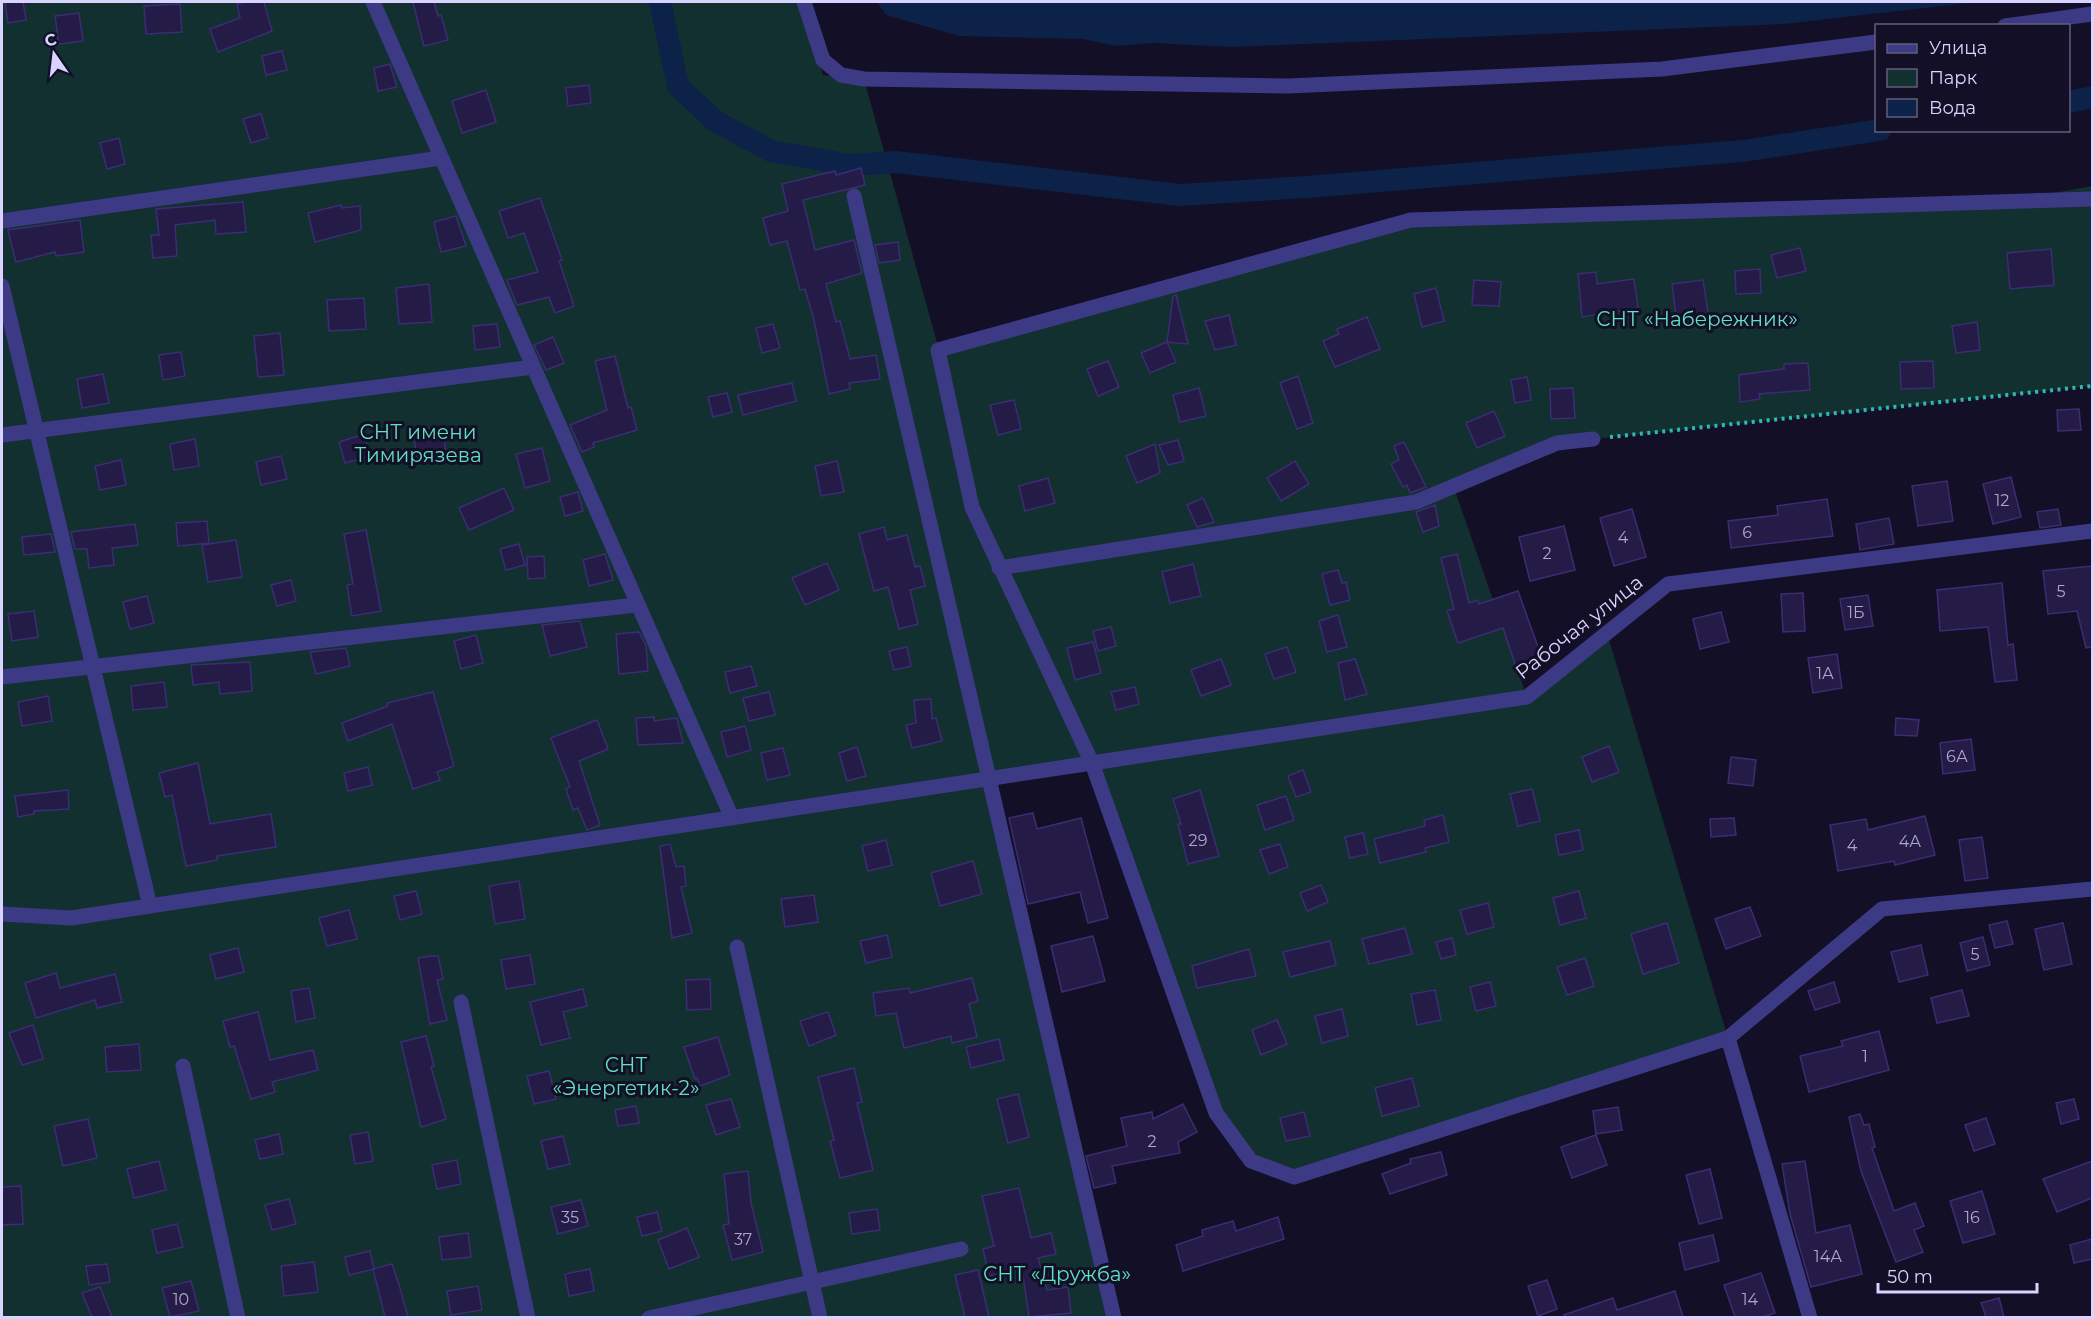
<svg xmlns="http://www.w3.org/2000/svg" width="2094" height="1319" font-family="Montserrat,sans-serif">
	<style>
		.green { fill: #12302f }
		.water { fill: #0c2248 }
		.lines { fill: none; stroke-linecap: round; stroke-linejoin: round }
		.canal { stroke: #0c2248; stroke-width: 22 }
		.building { fill: #241b47; stroke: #3b2d73; stroke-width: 1.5 }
		.path { stroke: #2fb8b0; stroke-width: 4; stroke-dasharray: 3 4.5; stroke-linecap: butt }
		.minor { stroke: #3d3a85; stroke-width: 15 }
		.labels { text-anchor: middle; stroke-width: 6; stroke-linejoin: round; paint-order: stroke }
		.number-label { font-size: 16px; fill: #aca6d1 }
		.park-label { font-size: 20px; fill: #5fe0c0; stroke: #130f26 }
		.street-label { font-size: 20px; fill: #d9d4ff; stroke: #130f26 }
	</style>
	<rect width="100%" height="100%" fill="#130f26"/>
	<polygon class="green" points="2,2 806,2 823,75 864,79 939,350 1411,220 2016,200 2092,186 2092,386 1557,443 1453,485 1527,697 1607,633 1728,1038 1294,1177 1251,1161 1216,1113 1092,763 990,778 1114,1317 2,1318"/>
	<polygon class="water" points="877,2 1977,2 1784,24 1232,47 1152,43 1116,46 1083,39 959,36 886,15"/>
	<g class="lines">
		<g class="canal">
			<polyline points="660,2 678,86 715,121 771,151 850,165 896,162 1180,195 1306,187 1743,151 1880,130"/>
			<polyline points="2068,102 2092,97"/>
		</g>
	</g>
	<g class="building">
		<polygon points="5,2 23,2 26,20 8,23"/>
		<polygon points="246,2 264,2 272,31 218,52 210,29 240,18 237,4"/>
		<polygon points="413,2 434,2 438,16 441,15 448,40 424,46"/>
		<polygon points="180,4 182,32 146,34 144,6"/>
		<polygon points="79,13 83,41 59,44 55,16"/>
		<polygon points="282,51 287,70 266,75 262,56"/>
		<polygon points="390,64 397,87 378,91 374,68"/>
		<polygon points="589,85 591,103 568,106 566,88"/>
		<polygon points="486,90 496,122 462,133 452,101"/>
		<polygon points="261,114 268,138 251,143 243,119"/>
		<polygon points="119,138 125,164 107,169 100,143"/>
		<polygon points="861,168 865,185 803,200 815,250 854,240 862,273 826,284 836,322 840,321 850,359 876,355 880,379 849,383 850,389 829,394 814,320 805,289 800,290 787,241 770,245 763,218 788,211 782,184 835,171 836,175"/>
		<polygon points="540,198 562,260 559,261 574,306 555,313 549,297 517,305 507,280 538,272 524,233 508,238 499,211"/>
		<polygon points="243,202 246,232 216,234 215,220 175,225 177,256 153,258 151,235 159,235 156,209"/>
		<polygon points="341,205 342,208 360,206 361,230 315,242 308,213"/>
		<polygon points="456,216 466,246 441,252 434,222"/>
		<polygon points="80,220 84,252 56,256 55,252 16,262 8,230"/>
		<polygon points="898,242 900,260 879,263 875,245"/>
		<polygon points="1800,248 1806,271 1777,278 1771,255"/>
		<polygon points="2051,249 2054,285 2010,289 2007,253"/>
		<polygon points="1760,269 1761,293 1736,294 1735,271"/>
		<polygon points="1596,272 1597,284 1634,279 1638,308 1582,317 1578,274"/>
		<polygon points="1474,280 1501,282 1499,306 1472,305"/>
		<polygon points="1703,280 1709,319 1677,323 1672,284"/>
		<polygon points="429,284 432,322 399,324 396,288"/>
		<polygon points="1436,288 1444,321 1422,327 1414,294"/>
		<polygon points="1176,295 1188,344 1167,342 1173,296"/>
		<polygon points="364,298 366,329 329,331 327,300"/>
		<polygon points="1229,315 1236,345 1215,350 1205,321"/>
		<polygon points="1367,317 1380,349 1335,367 1323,341 1339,334 1337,329"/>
		<polygon points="1977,322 1980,350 1956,353 1952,326"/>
		<polygon points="497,324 500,347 475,350 473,326"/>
		<polygon points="773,324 780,348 762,353 756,328"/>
		<polygon points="280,333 284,375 258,377 254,336"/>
		<polygon points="553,337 564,363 546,370 534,345"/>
		<polygon points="1167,342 1176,362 1150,373 1141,353"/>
		<polygon points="181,352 185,376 163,380 159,355"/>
		<polygon points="615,356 628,408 631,407 637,430 593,443 594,447 582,452 570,425 607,410 595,361"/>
		<polygon points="1108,361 1119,387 1098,396 1087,369"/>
		<polygon points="1933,361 1934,388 1901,389 1900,362"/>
		<polygon points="1808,363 1810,390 1759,394 1760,399 1740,402 1739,375 1784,369 1784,364"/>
		<polygon points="103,374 109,403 82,408 77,379"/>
		<polygon points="1298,376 1313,423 1297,429 1280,383"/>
		<polygon points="1527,377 1531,400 1515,403 1511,380"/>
		<polygon points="792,383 796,401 743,415 738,395"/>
		<polygon points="1199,388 1206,416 1180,422 1173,395"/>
		<polygon points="1573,388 1575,418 1551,419 1550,389"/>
		<polygon points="727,393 732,412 713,417 708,397"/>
		<polygon points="1014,400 1021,429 998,435 990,405"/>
		<polygon points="2079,409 2081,430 2058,431 2057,410"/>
		<polygon points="1494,411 1505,436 1477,448 1466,423"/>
		<polygon points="443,427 446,455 416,457 414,430"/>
		<polygon points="364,434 370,456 345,463 339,442"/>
		<polygon points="195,439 199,466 174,470 170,444"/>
		<polygon points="1178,440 1184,461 1168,465 1159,445"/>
		<polygon points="1404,442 1426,487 1410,493 1407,485 1403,487 1391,464 1399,460 1394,446"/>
		<polygon points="1155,444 1160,473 1137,483 1126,456"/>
		<polygon points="542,448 550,481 525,488 516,454"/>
		<polygon points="281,456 287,479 261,485 256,462"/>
		<polygon points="121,460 126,485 100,490 95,466"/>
		<polygon points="837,461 844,492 821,496 815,466"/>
		<polygon points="1295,461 1309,484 1281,501 1267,478"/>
		<polygon points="2011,477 2021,517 1993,524 1983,484"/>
		<polygon points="1048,478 1055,503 1025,511 1019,486"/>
		<polygon points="1947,481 1953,521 1918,526 1912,486"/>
		<polygon points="504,488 514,510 469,530 459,508"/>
		<polygon points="578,492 583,511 565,516 560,497"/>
		<polygon points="1203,498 1214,522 1197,527 1187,505"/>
		<polygon points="1827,499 1833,536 1731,548 1728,521 1778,515 1777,506"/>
		<polygon points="1435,505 1439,526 1423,532 1416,512"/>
		<polygon points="1632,509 1646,557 1614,566 1600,518"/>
		<polygon points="2058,509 2061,525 2040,528 2037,512"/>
		<polygon points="1889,518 1894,544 1860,550 1856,524"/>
		<polygon points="207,521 209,543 178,546 176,523"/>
		<polygon points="135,524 138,545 112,548 114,565 89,568 87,549 75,549 71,532"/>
		<polygon points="1564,526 1575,570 1530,581 1519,537"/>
		<polygon points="884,527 887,540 907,535 915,567 920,566 925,586 910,590 918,624 899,629 888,587 874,591 859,534"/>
		<polygon points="366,530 381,611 352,616 347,585 353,584 344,534"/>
		<polygon points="51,534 55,552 24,555 22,537"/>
		<polygon points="236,540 242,577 208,582 202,545"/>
		<polygon points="519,544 525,565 506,570 500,549"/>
		<polygon points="605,554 613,580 589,586 583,560"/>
		<polygon points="1457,554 1469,603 1478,600 1479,604 1518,591 1542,658 1516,667 1503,628 1458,643 1447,611 1454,609 1441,558"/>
		<polygon points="544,556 545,578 528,579 527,557"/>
		<polygon points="827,563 839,590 805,605 792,578"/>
		<polygon points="1193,564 1201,596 1170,603 1162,572"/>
		<polygon points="2092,566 2092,647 2086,648 2077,611 2048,614 2043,571"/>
		<polygon points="1338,570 1342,583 1346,582 1350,600 1330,605 1322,574"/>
		<polygon points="291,580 296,601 277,606 271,585"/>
		<polygon points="2002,583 2008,645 2013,644 2017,680 1995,682 1988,627 1940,631 1937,590"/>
		<polygon points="1803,593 1805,631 1783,632 1781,594"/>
		<polygon points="1868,595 1873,626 1845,630 1840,599"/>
		<polygon points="147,596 154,623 130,629 123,602"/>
		<polygon points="34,611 38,637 12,641 8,614"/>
		<polygon points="1721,612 1729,642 1700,649 1693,619"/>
		<polygon points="1338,615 1347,647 1327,652 1319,621"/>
		<polygon points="580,621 587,647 550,656 542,625"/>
		<polygon points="1111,627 1116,646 1098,651 1093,631"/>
		<polygon points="639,632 646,646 648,671 619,674 616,634"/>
		<polygon points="476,635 483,663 461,669 454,641"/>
		<polygon points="1093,642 1101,673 1075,680 1067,648"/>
		<polygon points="907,647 911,666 894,670 889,651"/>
		<polygon points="1287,647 1296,672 1274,679 1265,654"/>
		<polygon points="346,648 350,666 316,674 310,652"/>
		<polygon points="1837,654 1842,688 1813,693 1808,658"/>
		<polygon points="1221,659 1231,685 1201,696 1191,670"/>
		<polygon points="1355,659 1367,694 1345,700 1338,663"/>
		<polygon points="250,662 252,691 220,694 219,682 193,685 191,665"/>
		<polygon points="751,666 757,686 730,693 725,672"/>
		<polygon points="164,682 167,707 133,710 131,686"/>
		<polygon points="1135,687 1139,704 1116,710 1111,692"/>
		<polygon points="433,692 454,766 437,772 440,780 413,789 392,724 348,741 342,723 388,706 387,703"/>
		<polygon points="769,692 775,715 749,721 743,698"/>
		<polygon points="48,696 52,721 22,726 18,702"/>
		<polygon points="931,699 932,719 936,718 942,741 912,748 906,725 916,723 914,700"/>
		<polygon points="654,717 654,721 677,718 683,743 638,745 636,718"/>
		<polygon points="1896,718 1919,720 1917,736 1895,735"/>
		<polygon points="597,720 608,749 579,761 600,825 587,830 578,808 573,810 566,789 570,787 551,738"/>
		<polygon points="745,726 751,750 727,757 721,732"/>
		<polygon points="1971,739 1975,770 1943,774 1940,743"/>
		<polygon points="1609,746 1619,772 1592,782 1582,757"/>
		<polygon points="857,747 866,776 847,781 839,753"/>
		<polygon points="783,748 790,775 767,780 761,753"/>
		<polygon points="1731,757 1756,760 1753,786 1728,783"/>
		<polygon points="198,763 210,824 271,814 276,847 217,856 217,860 186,866 172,795 165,797 159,773"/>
		<polygon points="368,767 372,785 348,791 344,773"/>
		<polygon points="1303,770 1311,792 1296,797 1288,776"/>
		<polygon points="1532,789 1540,821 1518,826 1510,794"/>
		<polygon points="68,790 69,809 34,811 34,814 18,817 15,796"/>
		<polygon points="1200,790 1219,856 1188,864 1178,824 1181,824 1173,799"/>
		<polygon points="1286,796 1294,820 1265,830 1257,805"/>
		<polygon points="1033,813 1037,829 1081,818 1108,918 1088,923 1080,892 1028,904 1009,818"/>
		<polygon points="1443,815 1449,842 1425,848 1426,852 1380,863 1374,839 1425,826 1424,820"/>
		<polygon points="1925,816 1935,855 1895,865 1894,861 1838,871 1830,825 1866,819 1868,830"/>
		<polygon points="1734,818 1736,835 1711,837 1710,819"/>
		<polygon points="1579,830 1583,850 1559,855 1555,835"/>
		<polygon points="1363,833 1368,854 1350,858 1345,837"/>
		<polygon points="1982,837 1988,878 1965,881 1959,840"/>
		<polygon points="886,840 892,865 868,871 862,846"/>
		<polygon points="670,844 676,867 684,866 686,886 681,887 692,933 672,938 660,846"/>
		<polygon points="1280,844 1288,867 1269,874 1260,850"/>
		<polygon points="973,861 982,894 940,906 931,873"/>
		<polygon points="519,881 525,919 495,924 489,886"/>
		<polygon points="1321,885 1328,902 1307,911 1300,893"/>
		<polygon points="416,891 422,914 400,920 394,896"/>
		<polygon points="1579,891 1586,918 1560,925 1553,898"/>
		<polygon points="814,895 818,922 785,927 781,899"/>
		<polygon points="1488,903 1494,927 1467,934 1460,910"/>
		<polygon points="1750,907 1761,936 1726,949 1715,919"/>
		<polygon points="349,910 357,939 327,946 319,918"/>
		<polygon points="2007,921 2013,944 1995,948 1989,925"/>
		<polygon points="1667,923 1679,963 1643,974 1631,934"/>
		<polygon points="2063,923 2072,964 2044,970 2035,929"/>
		<polygon points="1405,928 1412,954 1369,964 1362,939"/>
		<polygon points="887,935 892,957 866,963 860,941"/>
		<polygon points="1093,936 1105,981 1062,992 1051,946"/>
		<polygon points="1983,937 1990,965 1967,971 1960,943"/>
		<polygon points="1452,938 1456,955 1441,959 1436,942"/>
		<polygon points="1330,941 1336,965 1290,977 1283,952"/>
		<polygon points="1921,945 1928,975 1899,982 1891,952"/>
		<polygon points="238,948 244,972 216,979 210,955"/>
		<polygon points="1249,949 1256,976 1197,988 1192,966"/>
		<polygon points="530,955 535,984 506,989 501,960"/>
		<polygon points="431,956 438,956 443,979 437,980 447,1020 430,1024 418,958"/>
		<polygon points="1585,958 1594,986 1567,995 1557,967"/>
		<polygon points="56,973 60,988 115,974 122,1002 97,1008 95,1000 36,1018 25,983"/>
		<polygon points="972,978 978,1001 969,1004 977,1037 952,1043 951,1036 904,1048 896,1013 876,1016 873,993 909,988 910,993"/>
		<polygon points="710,979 711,1009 687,1010 686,980"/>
		<polygon points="1490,982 1496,1006 1476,1011 1470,987"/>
		<polygon points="1834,982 1840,1002 1815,1010 1808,991"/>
		<polygon points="309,988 315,1018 296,1022 291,991"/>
		<polygon points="583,989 587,1006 563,1012 570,1038 541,1045 530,1002"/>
		<polygon points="1435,990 1441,1020 1417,1025 1411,994"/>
		<polygon points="1962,990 1969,1016 1937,1023 1931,998"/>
		<polygon points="1342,1009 1348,1036 1322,1043 1315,1016"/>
		<polygon points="258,1012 270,1060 313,1050 318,1070 272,1082 275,1092 251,1099 234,1046 230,1047 223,1021"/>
		<polygon points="828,1012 836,1035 809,1046 800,1021"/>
		<polygon points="1277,1020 1287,1044 1261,1055 1252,1030"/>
		<polygon points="33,1025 43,1059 22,1065 9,1033"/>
		<polygon points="1879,1031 1889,1070 1809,1092 1800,1056 1843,1046 1841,1041"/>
		<polygon points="426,1036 434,1066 431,1067 446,1119 421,1127 401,1042"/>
		<polygon points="718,1037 730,1075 700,1086 697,1078 695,1079 684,1047"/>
		<polygon points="999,1039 1004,1060 971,1068 966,1047"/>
		<polygon points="139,1044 141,1070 107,1072 105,1047"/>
		<polygon points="854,1068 862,1102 857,1103 873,1170 840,1178 830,1141 834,1140 818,1077"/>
		<polygon points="549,1071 556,1099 534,1104 527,1076"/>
		<polygon points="1412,1078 1419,1106 1382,1116 1375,1088"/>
		<polygon points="1018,1094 1029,1137 1008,1143 997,1099"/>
		<polygon points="731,1099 740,1127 716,1135 706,1105"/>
		<polygon points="2074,1099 2079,1119 2061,1124 2056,1103"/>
		<polygon points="1183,1104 1197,1132 1178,1142 1180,1153 1112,1166 1116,1183 1094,1188 1086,1156 1127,1146 1121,1118 1152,1112 1153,1119"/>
		<polygon points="636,1106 639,1123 618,1126 615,1110"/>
		<polygon points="1618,1107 1622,1130 1596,1134 1593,1111"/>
		<polygon points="1304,1112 1310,1136 1286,1141 1280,1118"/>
		<polygon points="1860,1114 1864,1125 1869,1124 1875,1147 1872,1148 1894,1211 1915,1203 1924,1226 1914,1230 1923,1252 1896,1262 1861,1171 1849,1117"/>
		<polygon points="1986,1118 1995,1144 1974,1151 1965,1125"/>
		<polygon points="88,1119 97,1158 63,1166 54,1126"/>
		<polygon points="368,1132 373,1161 355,1164 350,1135"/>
		<polygon points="279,1134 283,1154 260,1159 255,1140"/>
		<polygon points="1596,1135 1607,1165 1572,1178 1561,1147"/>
		<polygon points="563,1136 570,1164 548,1169 541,1141"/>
		<polygon points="1441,1152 1447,1175 1390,1194 1382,1174 1411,1163 1410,1159"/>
		<polygon points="457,1160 461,1184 437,1189 432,1165"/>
		<polygon points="159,1161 166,1190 134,1198 127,1169"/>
		<polygon points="1805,1161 1816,1233 1850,1225 1862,1274 1811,1287 1790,1214 1782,1164"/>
		<polygon points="2092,1161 2092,1198 2057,1212 2043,1179"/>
		<polygon points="1710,1169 1722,1218 1699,1224 1686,1175"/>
		<polygon points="748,1171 751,1203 763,1252 732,1260 723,1225 729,1224 724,1174"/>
		<polygon points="21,1186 23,1224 2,1225 2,1187"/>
		<polygon points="1019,1188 1031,1238 1051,1233 1056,1254 1038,1258 1047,1290 1068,1287 1071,1313 1029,1317 1022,1269 989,1276 983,1249 994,1246 982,1196"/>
		<polygon points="1982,1191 1995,1234 1963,1243 1950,1201"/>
		<polygon points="289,1199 296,1224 272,1230 265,1205"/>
		<polygon points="581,1200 588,1226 558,1234 551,1207"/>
		<polygon points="877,1209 880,1230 852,1234 849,1213"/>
		<polygon points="657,1212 662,1231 642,1236 637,1217"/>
		<polygon points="1278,1217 1284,1239 1183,1271 1176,1245 1203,1236 1202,1230 1233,1221 1236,1231"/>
		<polygon points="177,1224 183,1247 157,1253 152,1230"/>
		<polygon points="687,1228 699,1257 669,1269 658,1240"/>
		<polygon points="468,1233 471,1257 442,1260 439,1237"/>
		<polygon points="1713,1235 1719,1261 1685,1270 1679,1243"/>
		<polygon points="2092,1239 2092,1259 2074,1263 2070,1245"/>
		<polygon points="370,1251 374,1269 349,1275 345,1257"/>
		<polygon points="314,1262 318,1292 284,1296 281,1266"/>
		<polygon points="107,1264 110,1282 89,1285 86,1266"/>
		<polygon points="392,1264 400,1288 408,1317 385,1317 373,1269"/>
		<polygon points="590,1269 594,1291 569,1296 565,1274"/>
		<polygon points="978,1270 989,1317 965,1317 955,1275"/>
		<polygon points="1761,1273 1775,1313 1762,1317 1735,1317 1724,1285"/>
		<polygon points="1547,1280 1557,1309 1538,1316 1528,1286"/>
		<polygon points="191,1281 199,1311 170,1317 162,1288"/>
		<polygon points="478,1286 482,1310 451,1315 447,1291"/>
		<polygon points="100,1287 112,1317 92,1317 82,1293"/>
		<polygon points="1675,1291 1683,1317 1565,1317 1564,1315 1613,1298 1617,1310"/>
		<polygon points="1999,1298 2004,1317 1986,1317 1981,1303"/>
	</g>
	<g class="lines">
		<polyline class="path" points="1610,437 2092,386"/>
		<g class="minor">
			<polyline points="373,2 732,818"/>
			<polyline points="804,2 823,60 841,75 864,79 1288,86 1662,69 1876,42"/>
			<polyline points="2005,26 2092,14"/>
			<polyline points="854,196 1114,1318"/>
			<polyline points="2092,199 1411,220 938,350 972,507 1092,763 1527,697 1668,584 2092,531"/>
			<polyline points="2,221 441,158"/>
			<polyline points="2,286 150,906"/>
			<polyline points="2,435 533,367"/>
			<polyline points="999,568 1416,502 1557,443 1593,439"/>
			<polyline points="2,677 636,605"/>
			<polyline points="2,914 71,918 1092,763 1216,1113 1251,1161 1294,1177 1728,1038 1882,909 2092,889"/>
			<polyline points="737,947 820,1318"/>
			<polyline points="461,1002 528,1318"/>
			<polyline points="1728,1038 1810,1318"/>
			<polyline points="183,1066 238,1318"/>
			<polyline points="649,1318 961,1249"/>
		</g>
	</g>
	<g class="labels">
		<g class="number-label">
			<text x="2002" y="506">12</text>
			<text x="1747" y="538">6</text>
			<text x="1623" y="543">4</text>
			<text x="1547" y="559">2</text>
			<text x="2061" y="597">5</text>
			<text x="1856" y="618">1Б</text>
			<text x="1825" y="679">1А</text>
			<text x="1957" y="762">6А</text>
			<text x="1198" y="846">29</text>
			<text x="1910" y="847">4А</text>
			<text x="1852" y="851">4</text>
			<text x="1975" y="960">5</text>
			<text x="1865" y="1062">1</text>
			<text x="1152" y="1147">2</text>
			<text x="570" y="1223">35</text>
			<text x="1972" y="1223">16</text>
			<text x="743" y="1245">37</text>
			<text x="1828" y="1262">14А</text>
			<text x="181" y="1305">10</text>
			<text x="1750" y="1305">14</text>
		</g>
		<g class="park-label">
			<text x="1697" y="326">СНТ «Набережник»</text>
			<text x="418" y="439">СНТ имени<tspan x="418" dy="23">Тимирязева</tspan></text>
			<text x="626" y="1072">СНТ<tspan x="626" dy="23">«Энергетик-2»</tspan></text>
			<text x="1057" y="1281">СНТ «Дружба»</text>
		</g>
		<g class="street-label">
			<text transform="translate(1579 627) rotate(-38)" y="7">Рабочая улица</text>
		</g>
	</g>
	<rect width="2094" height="1319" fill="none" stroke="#d9d4ff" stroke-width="6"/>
	<rect x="1875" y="24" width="195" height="108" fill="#130f26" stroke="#625e7d" stroke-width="1.5"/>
	<rect x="1887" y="44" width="30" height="9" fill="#3d3a85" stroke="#625e7d" stroke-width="1.5"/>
	<text x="1929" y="54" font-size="18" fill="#d9d4ff">Улица</text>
	<rect x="1887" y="69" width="30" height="18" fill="#12302f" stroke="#625e7d" stroke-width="1.5"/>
	<text x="1929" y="84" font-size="18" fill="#d9d4ff">Парк</text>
	<rect x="1887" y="99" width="30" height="18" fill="#0c2248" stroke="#625e7d" stroke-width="1.5"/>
	<text x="1929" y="114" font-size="18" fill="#d9d4ff">Вода</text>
	<g transform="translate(54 54) rotate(346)" stroke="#130f26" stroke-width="4.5" paint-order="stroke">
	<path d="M0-4.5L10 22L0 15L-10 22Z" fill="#d9d4ff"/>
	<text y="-9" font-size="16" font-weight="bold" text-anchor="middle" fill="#d9d4ff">С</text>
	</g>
	<path d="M1878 1283v9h159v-9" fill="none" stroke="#d9d4ff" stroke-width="3"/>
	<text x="1887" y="1283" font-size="18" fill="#d9d4ff" stroke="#130f26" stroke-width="4.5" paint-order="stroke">50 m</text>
</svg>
